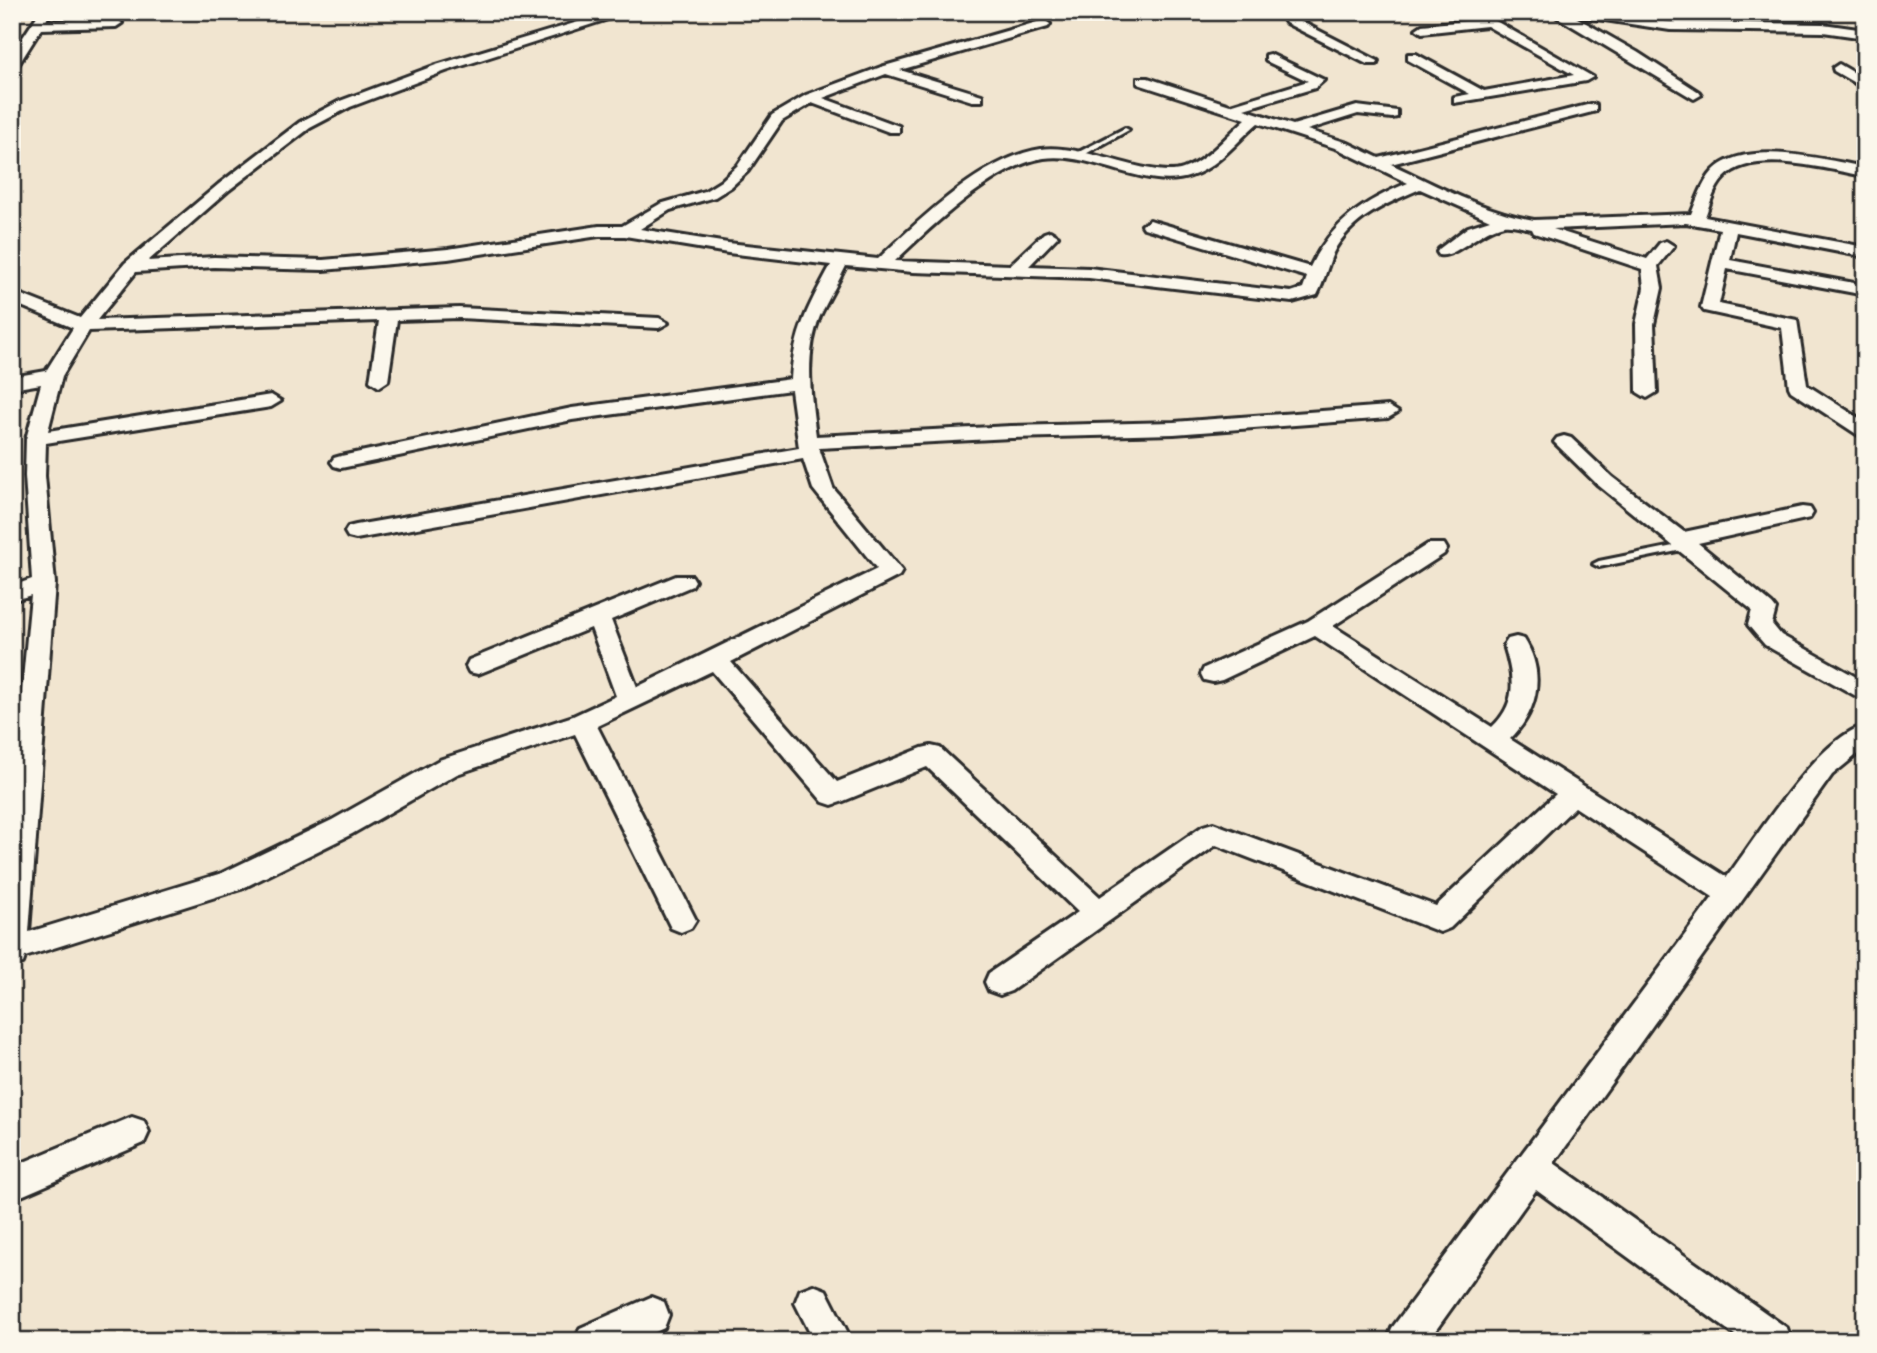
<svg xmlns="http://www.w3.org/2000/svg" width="1877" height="1353" font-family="'Patrick Hand',sans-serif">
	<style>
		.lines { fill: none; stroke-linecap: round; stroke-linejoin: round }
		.service-casing { stroke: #2b2b2b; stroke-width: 6 }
		.minor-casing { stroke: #2b2b2b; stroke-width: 6 }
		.service { fill: #fbf7ec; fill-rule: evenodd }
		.minor { fill: #fbf7ec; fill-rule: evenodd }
	</style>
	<rect width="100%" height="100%" fill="#f1e5d0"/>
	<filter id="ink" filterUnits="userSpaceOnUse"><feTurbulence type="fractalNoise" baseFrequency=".0143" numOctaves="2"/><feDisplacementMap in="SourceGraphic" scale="14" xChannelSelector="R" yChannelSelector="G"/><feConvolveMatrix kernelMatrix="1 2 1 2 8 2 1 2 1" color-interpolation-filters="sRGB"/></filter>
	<g filter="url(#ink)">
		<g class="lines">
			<defs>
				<g id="service">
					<polygon points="1125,128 1129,130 1127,131 1080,157 1073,155"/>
					<polygon points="1688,543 1694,546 1692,548 1599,567 1593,564 1599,561"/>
				</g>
				<g id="minor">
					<polygon points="50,12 46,21 116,19 122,23 116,27 41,29 17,67 12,68 12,54 39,13"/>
					<path d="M611,12h19l-184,59 -96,36 -40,21 -81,62 -81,71 66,-4 109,3 125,-11 151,-23h23l38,-22 45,-13 16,-10 17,-16 34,-50 34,-20 75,-28 163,-47 6,4 -2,3 -148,43 82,25v6h-10l-86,-27 -63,24 76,28v6h-10l-77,-29 -30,18 -34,50 -17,16 -16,10 -45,13 -30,19 88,14 150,16c42,-39 104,-101 163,-110 42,-6 112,31 142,20 24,-8 44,-34 63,-50l-108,-35v-6h10l82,27 78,-24 -42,-20v-6l4,-1 54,26 -9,8 -71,21 49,16 64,-19 40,5v6l-5,1 -34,-4 -51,16 41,13 31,15 212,-54 5,1v6l-205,53c47,22 92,47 143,56l157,-6c6,-14 11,-31 22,-43 32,-33 112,-11 152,-4v9c-36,-6 -113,-29 -141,2 -10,10 -14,26 -19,39l160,30v10l-129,-25 -6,28 135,25v10l-138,-26 -8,35 78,16 10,65 58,37v15l-7,-2 -67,-44 -2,-4 -7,-59 -78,-17 -3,-4 19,-78 -34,-6 -133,6 94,30 13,-16 6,-2 8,5 -16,20 4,22 -8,36 3,68 -10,6 -10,-6 -1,-68 8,-36 -2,-19 -108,-36 -2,-4c-8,-1 -19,-5 -28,-4 -23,4 -50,34 -65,30l-2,-3 2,-3 29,-22 22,-7 -70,-31c-33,14 -70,30 -87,64 -6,14 -9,29 -16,42l-25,7 -203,-24 -176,-6 -67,-6c-8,17 -18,33 -26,50 -16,39 -9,80 -4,120l195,-10 163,-4 214,-16 10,6 -10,6 -214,16 -163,4 -192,10 14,40 69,83 -3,5 -168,86 106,120 85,-34 9,-2 9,2 160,149 103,-71 10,-3 223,83 120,-112 -241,-158 -93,44 -9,2 -9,-2 -3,-6 3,-6 104,-47 120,-77h16l3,5 -3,5 -111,72 159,101c26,-24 22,-50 12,-82l4,-6 8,-2 8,2c22,34 14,73 -14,100l217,138c30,-40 90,-138 138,-152v23l-33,27 -278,388 233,165 5,13h-49l-207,-151 -108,151h-41l5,-13 321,-431 -138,-90 -125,121 -10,4 -224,-87 -205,146 -11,4 -11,-4 -4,-9 4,-9 89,-61 -151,-145 -86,35 -9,3 -9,-3 -111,-131 -115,55 99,194 -5,8 -10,4 -10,-4 -96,-194 -118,40 -105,60 -111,55 -216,68 -2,6 -11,3v-170l19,-201 -19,6v-15l20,-7 -7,-103 1,-37 15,-55 -29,5v-12l34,-6 27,-43 -61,-26v-11l68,27 45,-55 94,-79 81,-62 40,-21 96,-36zM1258,123l80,26 70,34c-44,18 -77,40 -98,84l-154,-45 -6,-2 -8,5 2,3 163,49 -4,11 -12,4 -202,-24 -60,-2 29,-30 -8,-5 -6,2 -34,32 -115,-4c36,-34 100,-96 149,-103 47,-7 103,34 147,18 26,-8 47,-36 67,-53zM599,236h26l103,17 103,12c-22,40 -37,67 -40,114l-219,29 -231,48 -7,2 -3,4 3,4 7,2 231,-48 219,-30 8,58 -443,77 -8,2 -3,5 3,5 8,2 447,-80 10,30 64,80 -240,118 -26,-67 81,-34 3,-5 -3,-5h-16l-207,84 -3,6 3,6 9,2 113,-46 25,68 -43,20 -134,44 -107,60 -110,53 -193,59 26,-349 -10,-107 1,-33 225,-36 10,-6 -10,-6 -223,36 14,-55 27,-45 290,-10 -9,60 9,6 9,-6 9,-61 62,-2 200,10 9,-5 -9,-5 -200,-10 -362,12 39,-48 78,-5 109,3 125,-11z"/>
					<polygon points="1279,12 1345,12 1339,16 1298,20 1378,61 1377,64 1367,64 1286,23"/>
					<polygon points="1465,12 1480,12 1593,77 1586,81 1454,103 1454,97 1470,94 1408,60 1408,54 1416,54 1484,91 1574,75 1487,26 1422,33 1416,29 1422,25 1476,20"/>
					<polygon points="1556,12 1599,12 1670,22 1823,24 1865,30 1865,38 1823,32 1670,30 1572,15 1637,52 1699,92 1701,95 1694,99 1557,17"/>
					<polygon points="1839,64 1865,79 1865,89 1834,71 1833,68"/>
					<polygon points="1564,436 1571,438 1612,477 1684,532 1802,507 1810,508 1813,513 1810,518 1698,543 1772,604 1776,609 1772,624 1781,635 1865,682 1865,701 1765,645 1748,625 1752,610 1598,485 1554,442 1557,438"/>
					<polygon points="132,1117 144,1121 149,1132 144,1143 12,1200 12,1167"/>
					<polygon points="813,1285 826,1290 852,1341 814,1341 795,1303 800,1290"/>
					<polygon points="651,1297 664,1302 669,1315 664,1328 636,1341 575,1341 580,1328"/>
				</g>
			</defs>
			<use href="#service" class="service-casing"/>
			<use href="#minor" class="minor-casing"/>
			<use href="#service" class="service"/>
			<use href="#minor" class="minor"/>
		</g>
	</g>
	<rect width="1877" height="1353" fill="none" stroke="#fbf7ec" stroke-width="42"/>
	<rect x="21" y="21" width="1835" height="1311" fill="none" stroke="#2b2b2b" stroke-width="2.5" filter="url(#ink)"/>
</svg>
